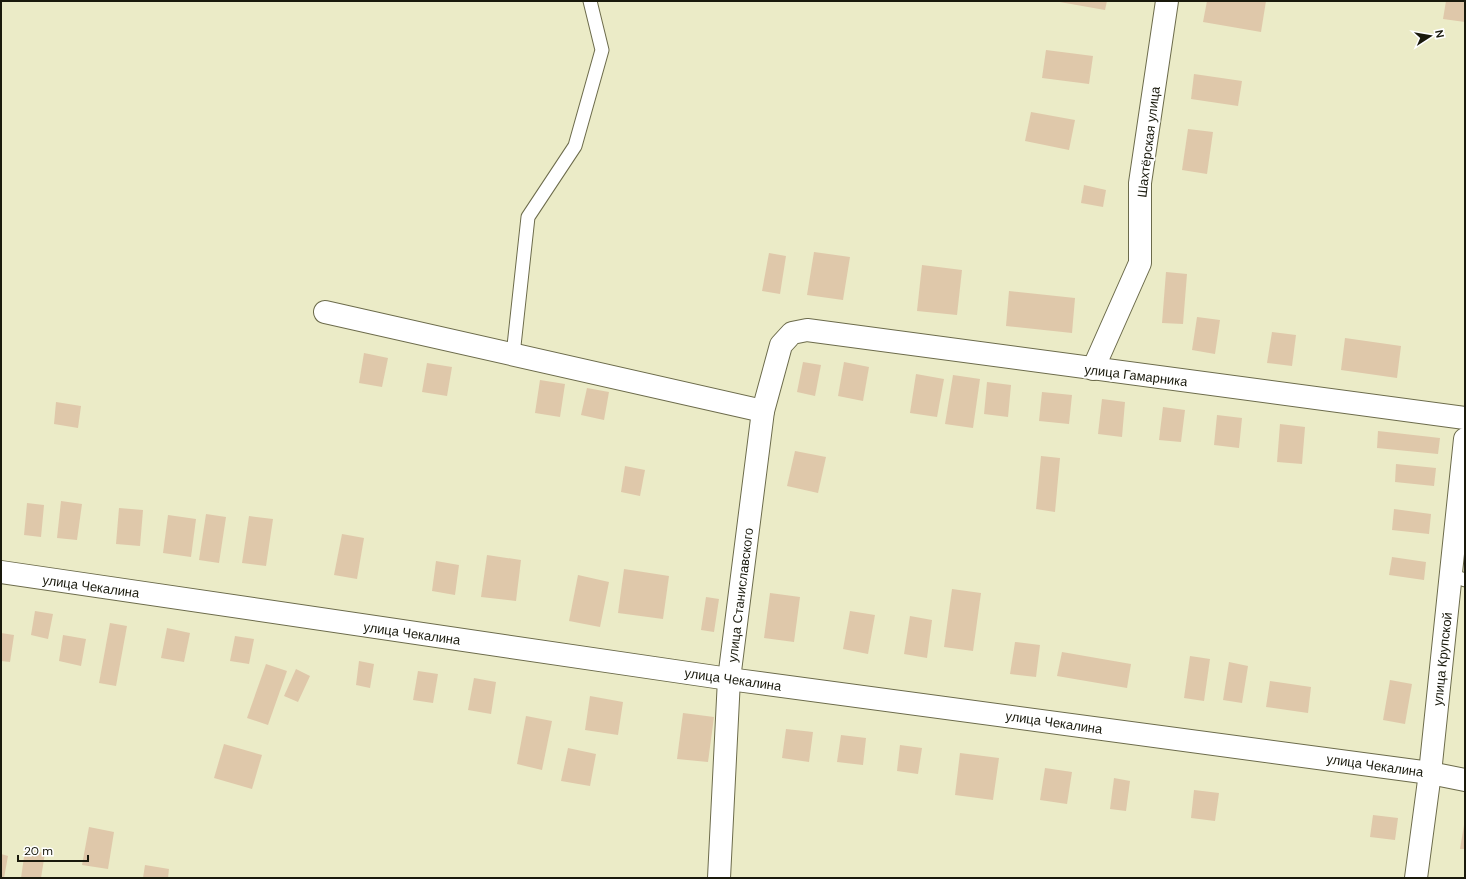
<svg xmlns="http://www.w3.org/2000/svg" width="1466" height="879" font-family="'DM Sans',sans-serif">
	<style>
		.building { fill: #dfc8aa }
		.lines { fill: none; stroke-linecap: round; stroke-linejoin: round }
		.service-casing { stroke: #6c6b4b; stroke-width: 15 }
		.minor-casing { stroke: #6c6b4b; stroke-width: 24 }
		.service { stroke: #fff; stroke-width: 13 }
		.minor { stroke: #fff; stroke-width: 22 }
		.labels { text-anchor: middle; stroke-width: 4; stroke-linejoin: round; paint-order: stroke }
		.street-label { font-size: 13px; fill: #19190c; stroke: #fff }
	</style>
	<rect width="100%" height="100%" fill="#ebebc7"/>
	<g class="building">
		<polygon points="1054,1 1107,1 1105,10"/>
		<polygon points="1207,1 1266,1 1261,32 1203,22"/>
		<polygon points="1446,1 1465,1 1465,22 1443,19"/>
		<polygon points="1046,50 1093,56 1089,84 1042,78"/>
		<polygon points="1194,74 1242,81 1238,106 1191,99"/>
		<polygon points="1031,112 1075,120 1069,150 1025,141"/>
		<polygon points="1188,129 1213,132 1207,174 1182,170"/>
		<polygon points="1084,185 1106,190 1103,207 1081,203"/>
		<polygon points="814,252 850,257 843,300 807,295"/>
		<polygon points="769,253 786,256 780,294 762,291"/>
		<polygon points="922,265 962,270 957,315 917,311"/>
		<polygon points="1166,272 1187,274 1183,324 1162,323"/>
		<polygon points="1009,291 1075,298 1072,333 1006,326"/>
		<polygon points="1197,317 1220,320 1215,354 1192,350"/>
		<polygon points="1272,332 1296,335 1292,366 1267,363"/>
		<polygon points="1345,338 1401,346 1397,378 1341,370"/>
		<polygon points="364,353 388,358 382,387 359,383"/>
		<polygon points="803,362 821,365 815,396 797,392"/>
		<polygon points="844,362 869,367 863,401 838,396"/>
		<polygon points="427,363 452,367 447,396 422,392"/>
		<polygon points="916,374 944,379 937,417 910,413"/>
		<polygon points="953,375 980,379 973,428 945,424"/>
		<polygon points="540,380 565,384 560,417 535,413"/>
		<polygon points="987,382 1011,385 1008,417 984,414"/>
		<polygon points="587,388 609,392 604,420 581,415"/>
		<polygon points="1042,392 1072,395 1069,424 1039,421"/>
		<polygon points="1102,399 1125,402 1122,437 1098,434"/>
		<polygon points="56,402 81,406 78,428 54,424"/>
		<polygon points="1163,407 1185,410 1181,442 1159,440"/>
		<polygon points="1217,415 1242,418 1239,448 1214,445"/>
		<polygon points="1280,424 1305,427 1302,464 1277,462"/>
		<polygon points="1378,431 1440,438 1438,454 1377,448"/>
		<polygon points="795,451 826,457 818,493 787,486"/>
		<polygon points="1041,456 1060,458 1055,512 1036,509"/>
		<polygon points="1396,464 1436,468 1434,486 1395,482"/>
		<polygon points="625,466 645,470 640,496 621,492"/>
		<polygon points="61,501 82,504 77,540 57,538"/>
		<polygon points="27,503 44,505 41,537 24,535"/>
		<polygon points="119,508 143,510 140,546 116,544"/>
		<polygon points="1394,509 1431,514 1429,534 1392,530"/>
		<polygon points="206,514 226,517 219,563 199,560"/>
		<polygon points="168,515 196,519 191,557 163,553"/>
		<polygon points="249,516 273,519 266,566 242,563"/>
		<polygon points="342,534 364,538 357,579 334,575"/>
		<polygon points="487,555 521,560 516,601 481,597"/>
		<polygon points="1392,557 1426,562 1424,580 1389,575"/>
		<polygon points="436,561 459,565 455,595 432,591"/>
		<polygon points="624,569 669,576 663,619 618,613"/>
		<polygon points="578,575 609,582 600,627 569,621"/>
		<polygon points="952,589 981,593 973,651 944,647"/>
		<polygon points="770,593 800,597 794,642 764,638"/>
		<polygon points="706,597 719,599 714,632 701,630"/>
		<polygon points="35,611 53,614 48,639 31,635"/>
		<polygon points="850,611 875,615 868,654 843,649"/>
		<polygon points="910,616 932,620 927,658 904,654"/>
		<polygon points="110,623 127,626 116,686 99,683"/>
		<polygon points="167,628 190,633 184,662 161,658"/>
		<polygon points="1,633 14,635 10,662 1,661"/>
		<polygon points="63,635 86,639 81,666 59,661"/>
		<polygon points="235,636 254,639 249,664 230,661"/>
		<polygon points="1015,642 1040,645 1036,677 1010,674"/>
		<polygon points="1062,652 1131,664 1127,688 1057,676"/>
		<polygon points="1190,656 1210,659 1204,701 1184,698"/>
		<polygon points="359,661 374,664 370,688 356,685"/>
		<polygon points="1229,662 1248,666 1242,703 1223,700"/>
		<polygon points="266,664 287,671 268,725 247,718"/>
		<polygon points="296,669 310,676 298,702 284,696"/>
		<polygon points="418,671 438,674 433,703 413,700"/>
		<polygon points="474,678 496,682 491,714 468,710"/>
		<polygon points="1390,680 1412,684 1405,724 1383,720"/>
		<polygon points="1270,681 1311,687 1308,713 1266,707"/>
		<polygon points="590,696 623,702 618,735 585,730"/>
		<polygon points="683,713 714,717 708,762 677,759"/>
		<polygon points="526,716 552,721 542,770 517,764"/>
		<polygon points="786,729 813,732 809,762 782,758"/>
		<polygon points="841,735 866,738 863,765 837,762"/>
		<polygon points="224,744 262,755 252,789 214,778"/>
		<polygon points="900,745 922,748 918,774 897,771"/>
		<polygon points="568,748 596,754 590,786 561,781"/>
		<polygon points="960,753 999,758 993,800 955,795"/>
		<polygon points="1045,768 1072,772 1067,804 1040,800"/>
		<polygon points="1114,778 1130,781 1126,811 1110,809"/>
		<polygon points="1194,790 1219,793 1215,821 1191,818"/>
		<polygon points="1373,815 1398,818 1395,840 1370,837"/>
		<polygon points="1464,825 1465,825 1465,849 1460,849"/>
		<polygon points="89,827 114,832 108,869 82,865"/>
		<polygon points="25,850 45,853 41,878 21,878"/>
		<polygon points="1,854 8,856 4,878 1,878"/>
		<polygon points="145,865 169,869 168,878 143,878"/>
	</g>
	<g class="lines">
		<defs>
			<g id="service">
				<polyline points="513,355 528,217 575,146 602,50 590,1"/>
				<polyline points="1451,575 1465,580"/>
			</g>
			<g id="minor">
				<polyline points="325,312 763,411"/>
				<polyline points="1093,369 1140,263 1140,183 1167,1"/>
				<polyline points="1,572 729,679 1430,773 1465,780"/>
				<polyline points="719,878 729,679 763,411 781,345 792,333 807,330 1465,418"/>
				<polyline points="1416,878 1430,773 1465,439"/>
			</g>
		</defs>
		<use href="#service" class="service-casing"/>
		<use href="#minor" class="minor-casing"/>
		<use href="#service" class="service"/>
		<use href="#minor" class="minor"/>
	</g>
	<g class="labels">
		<g class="street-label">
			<text transform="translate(1148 142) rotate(-83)" y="5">Шахтёрская улица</text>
			<text transform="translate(1136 375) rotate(7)" y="5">улица Гамарника</text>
			<text transform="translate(91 586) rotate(8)" y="5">улица Чекалина</text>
			<text transform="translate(740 595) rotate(-83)" y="5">улица Станиславского</text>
			<text transform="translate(412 633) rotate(8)" y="5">улица Чекалина</text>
			<text transform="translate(1442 659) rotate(-84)" y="5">улица Крупской</text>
			<text transform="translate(733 679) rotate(8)" y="5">улица Чекалина</text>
			<text transform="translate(1054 722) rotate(8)" y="5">улица Чекалина</text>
			<text transform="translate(1375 765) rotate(8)" y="5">улица Чекалина</text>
		</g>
	</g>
	<rect width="1466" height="879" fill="none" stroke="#19190c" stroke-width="4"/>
	<g transform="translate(1430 36) rotate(78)" stroke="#ffffff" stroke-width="3" paint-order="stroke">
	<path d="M0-3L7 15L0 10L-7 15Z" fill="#19190c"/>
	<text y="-6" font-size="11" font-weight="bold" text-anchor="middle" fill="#19190c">N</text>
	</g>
	<path d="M18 855v6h70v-6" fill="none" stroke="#19190c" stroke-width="2"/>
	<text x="24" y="855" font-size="12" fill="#19190c" stroke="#ffffff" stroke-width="3" paint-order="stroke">20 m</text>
</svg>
